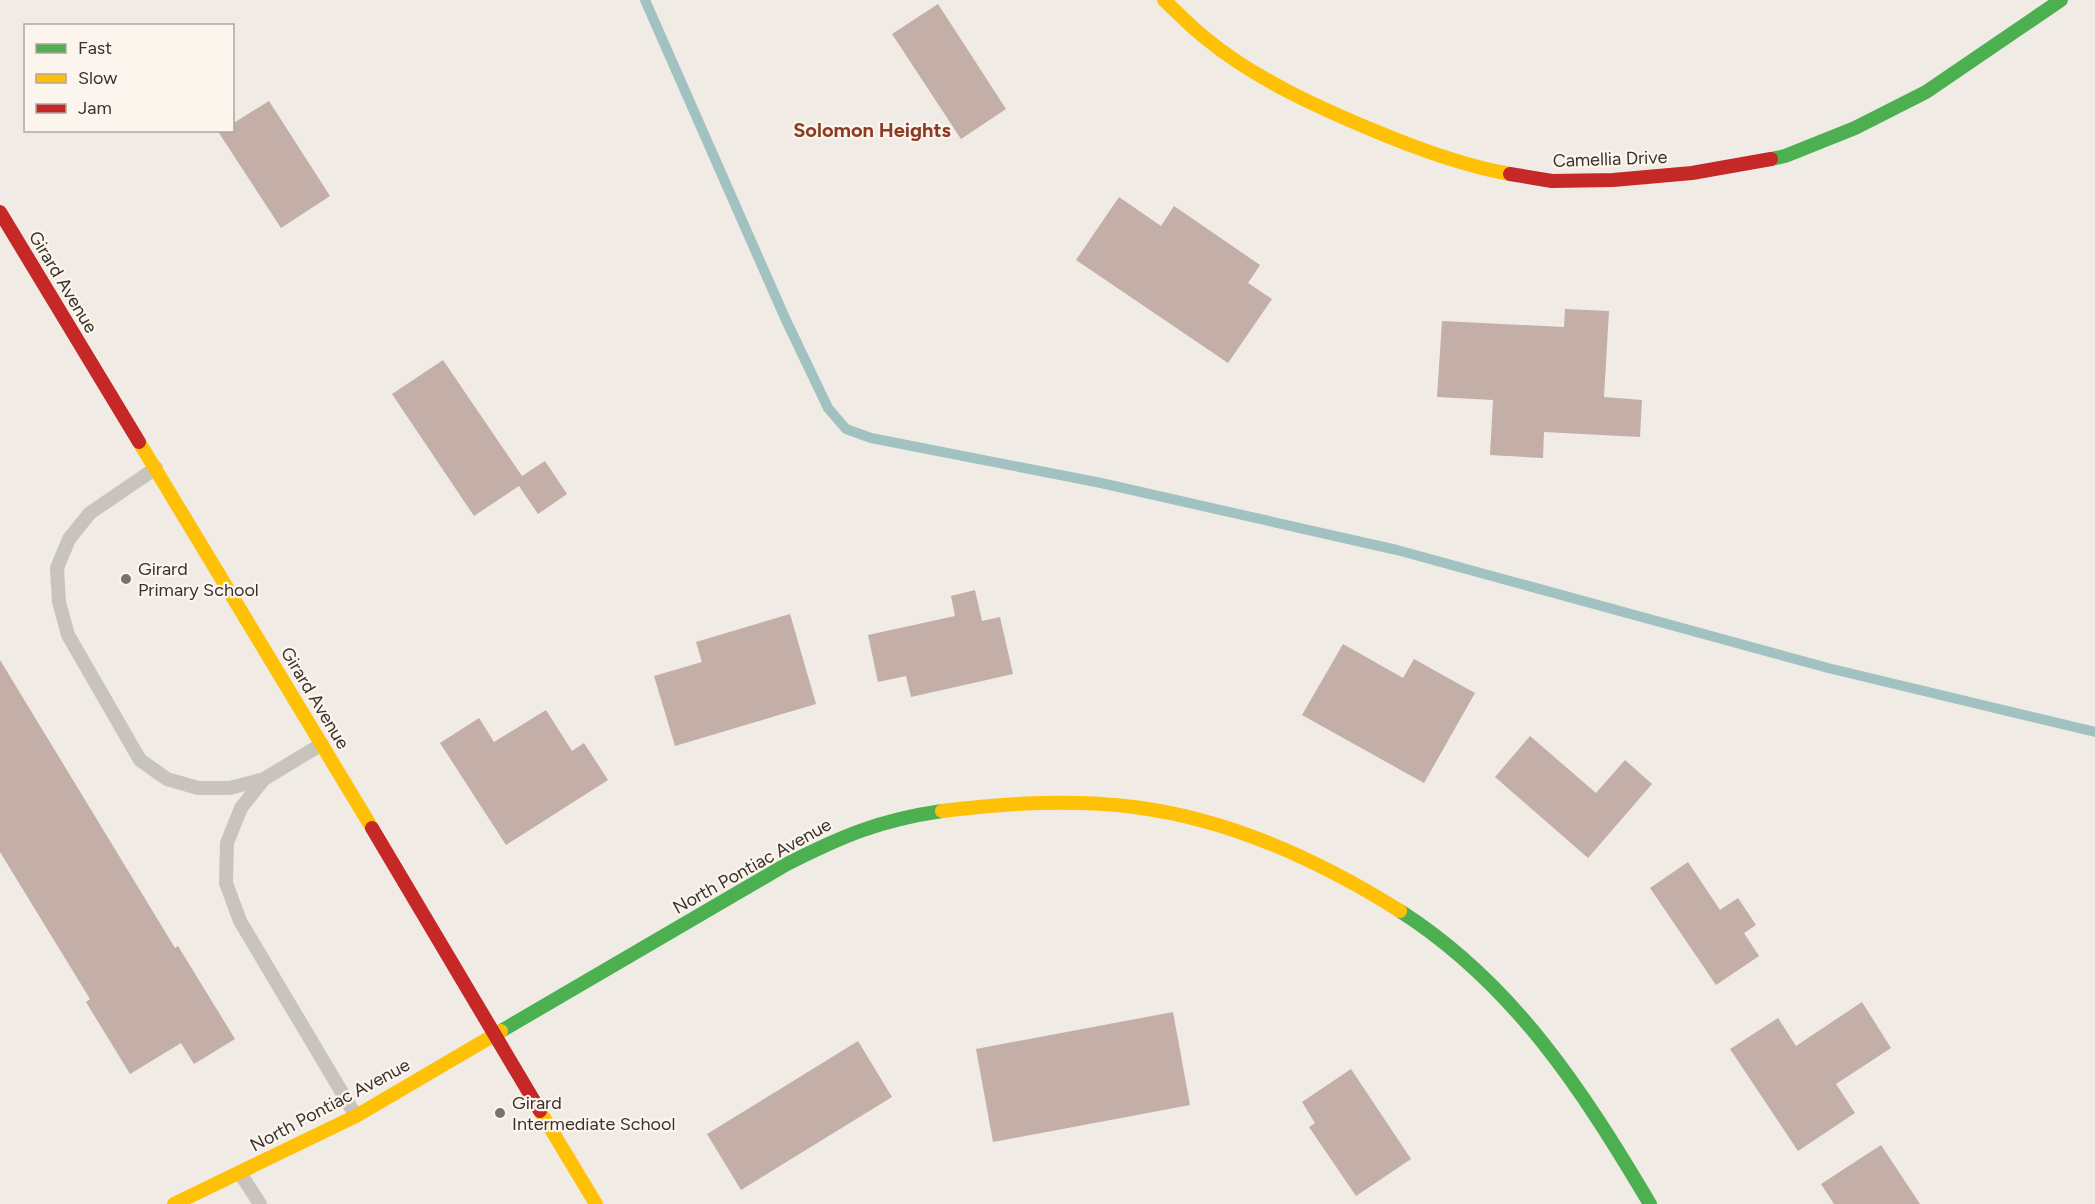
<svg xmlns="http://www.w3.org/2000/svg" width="2095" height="1204" font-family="Figtree,sans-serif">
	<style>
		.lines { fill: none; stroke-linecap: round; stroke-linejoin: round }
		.stream { stroke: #a1c2c1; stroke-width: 10 }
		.building { fill: #c3afa7 }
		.lane { stroke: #c9c3be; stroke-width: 14 }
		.fast { stroke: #4caf50; stroke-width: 14 }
		.slow { stroke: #ffc107; stroke-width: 14 }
		.jam { stroke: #c62828; stroke-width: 14 }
		.poi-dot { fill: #7a716c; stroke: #fbf5ee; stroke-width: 2 }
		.labels { text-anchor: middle; stroke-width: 4.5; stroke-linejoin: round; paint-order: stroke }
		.street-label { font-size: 18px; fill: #3b302b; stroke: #fbf5ee }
		.poi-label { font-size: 18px; fill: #3b302b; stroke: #fbf5ee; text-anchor: start }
		.neighbourhood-label { font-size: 20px; font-weight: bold; fill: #8c3b22; stroke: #fbf5ee }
	</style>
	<rect width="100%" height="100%" fill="#f0ebe5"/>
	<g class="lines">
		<polyline class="stream" points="645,0 785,318 828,408 846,429 871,438 1101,483 1397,550 1828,668 2095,732"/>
	</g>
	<g class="building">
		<polygon points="938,4 1006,109 961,139 892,34"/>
		<polygon points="269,101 330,196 281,228 219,133 223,130 232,130 232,124"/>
		<polygon points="1119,197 1161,226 1174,206 1260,265 1248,283 1272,299 1228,363 1076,260"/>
		<polygon points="1565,309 1609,311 1604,397 1642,400 1640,437 1544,432 1543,458 1490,455 1493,400 1437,397 1442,321 1564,327"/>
		<polygon points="443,360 522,476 545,461 567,494 538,514 519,486 474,516 392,394"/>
		<polygon points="975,590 982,621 1000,617 1013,674 911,697 906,676 878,682 868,635 955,616 951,596"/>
		<polygon points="790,614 816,704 675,746 654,676 702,662 696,642"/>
		<polygon points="1343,644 1403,678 1414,659 1475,693 1424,783 1302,715"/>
		<polygon points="0,660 175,948 178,946 235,1039 194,1064 181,1043 130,1074 86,1002 90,999 0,852"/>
		<polygon points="546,710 572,751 584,743 608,780 506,845 440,743 479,718 494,742"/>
		<polygon points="1530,736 1596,793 1625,760 1652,784 1588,858 1495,777"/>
		<polygon points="1688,862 1720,910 1738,898 1756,925 1744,933 1759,956 1716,985 1650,888"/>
		<polygon points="1862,1002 1891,1048 1836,1084 1855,1113 1798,1151 1730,1049 1778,1018 1796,1046"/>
		<polygon points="1173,1012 1190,1105 993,1142 976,1049"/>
		<polygon points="858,1041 892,1097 741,1190 707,1134"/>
		<polygon points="1351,1069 1411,1159 1356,1196 1309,1127 1315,1123 1302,1102"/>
		<polygon points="1881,1145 1920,1204 1834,1204 1821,1184"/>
	</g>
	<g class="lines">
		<g class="lane">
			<polyline points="156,468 90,513 69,539 57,568 59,602 68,635 140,760 167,779 198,788 230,788 264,779 322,744"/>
			<polyline points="264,779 241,808 227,843 226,883 240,921 356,1116"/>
			<polyline points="240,1173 260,1204"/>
		</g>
		<g class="fast">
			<polyline points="1771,159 1785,156 1855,128 1926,92 2061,0"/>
			<path d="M1400,911c114,73 183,180 250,293"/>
			<path d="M501,1031l286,-167c55,-28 93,-44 155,-53"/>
		</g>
		<g class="slow">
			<path d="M1164,0c13,12 26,26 40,37 49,41 113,70 171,94 43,18 89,35 135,43"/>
			<polyline points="139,442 372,828"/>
			<path d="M942,811c63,-8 129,-12 192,-4 96,12 185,53 266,104"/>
			<polyline points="540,1111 596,1204"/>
			<polyline points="174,1204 356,1116 501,1031"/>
		</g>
		<g class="jam">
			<polyline points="1510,174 1552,181 1613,180 1692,173 1771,159"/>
			<polyline points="0,212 139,442"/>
			<polyline points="372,828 540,1111"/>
		</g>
	</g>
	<g class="poi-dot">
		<circle cx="126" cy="579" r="6"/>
		<circle cx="500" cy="1113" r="6"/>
	</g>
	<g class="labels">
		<g class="street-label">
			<text transform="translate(1610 159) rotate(-2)" y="6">Camellia Drive</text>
			<text transform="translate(63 282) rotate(59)" y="6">Girard Avenue</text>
			<text transform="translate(315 698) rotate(59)" y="6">Girard Avenue</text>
			<text transform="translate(752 866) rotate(-29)" y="6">North Pontiac Avenue</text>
			<text transform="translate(330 1105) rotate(-28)" y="6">North Pontiac Avenue</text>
		</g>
		<g class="poi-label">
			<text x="138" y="575">Girard<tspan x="138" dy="21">Primary School</tspan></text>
			<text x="512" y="1109">Girard<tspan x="512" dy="21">Intermediate School</tspan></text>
		</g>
		<g class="neighbourhood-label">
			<text x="872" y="137">Solomon Heights</text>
		</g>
	</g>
	<rect x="24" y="24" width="210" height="108" fill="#fbf5ee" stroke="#aea6a0" stroke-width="1.5"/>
	<rect x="36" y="44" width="30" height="9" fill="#4caf50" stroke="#aea6a0" stroke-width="1.5"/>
	<text x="78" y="54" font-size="18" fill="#3b302b">Fast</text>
	<rect x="36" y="74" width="30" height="9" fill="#ffc107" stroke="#aea6a0" stroke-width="1.5"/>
	<text x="78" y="84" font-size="18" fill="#3b302b">Slow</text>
	<rect x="36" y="104" width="30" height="9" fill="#c62828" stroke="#aea6a0" stroke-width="1.5"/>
	<text x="78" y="114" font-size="18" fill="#3b302b">Jam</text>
</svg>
